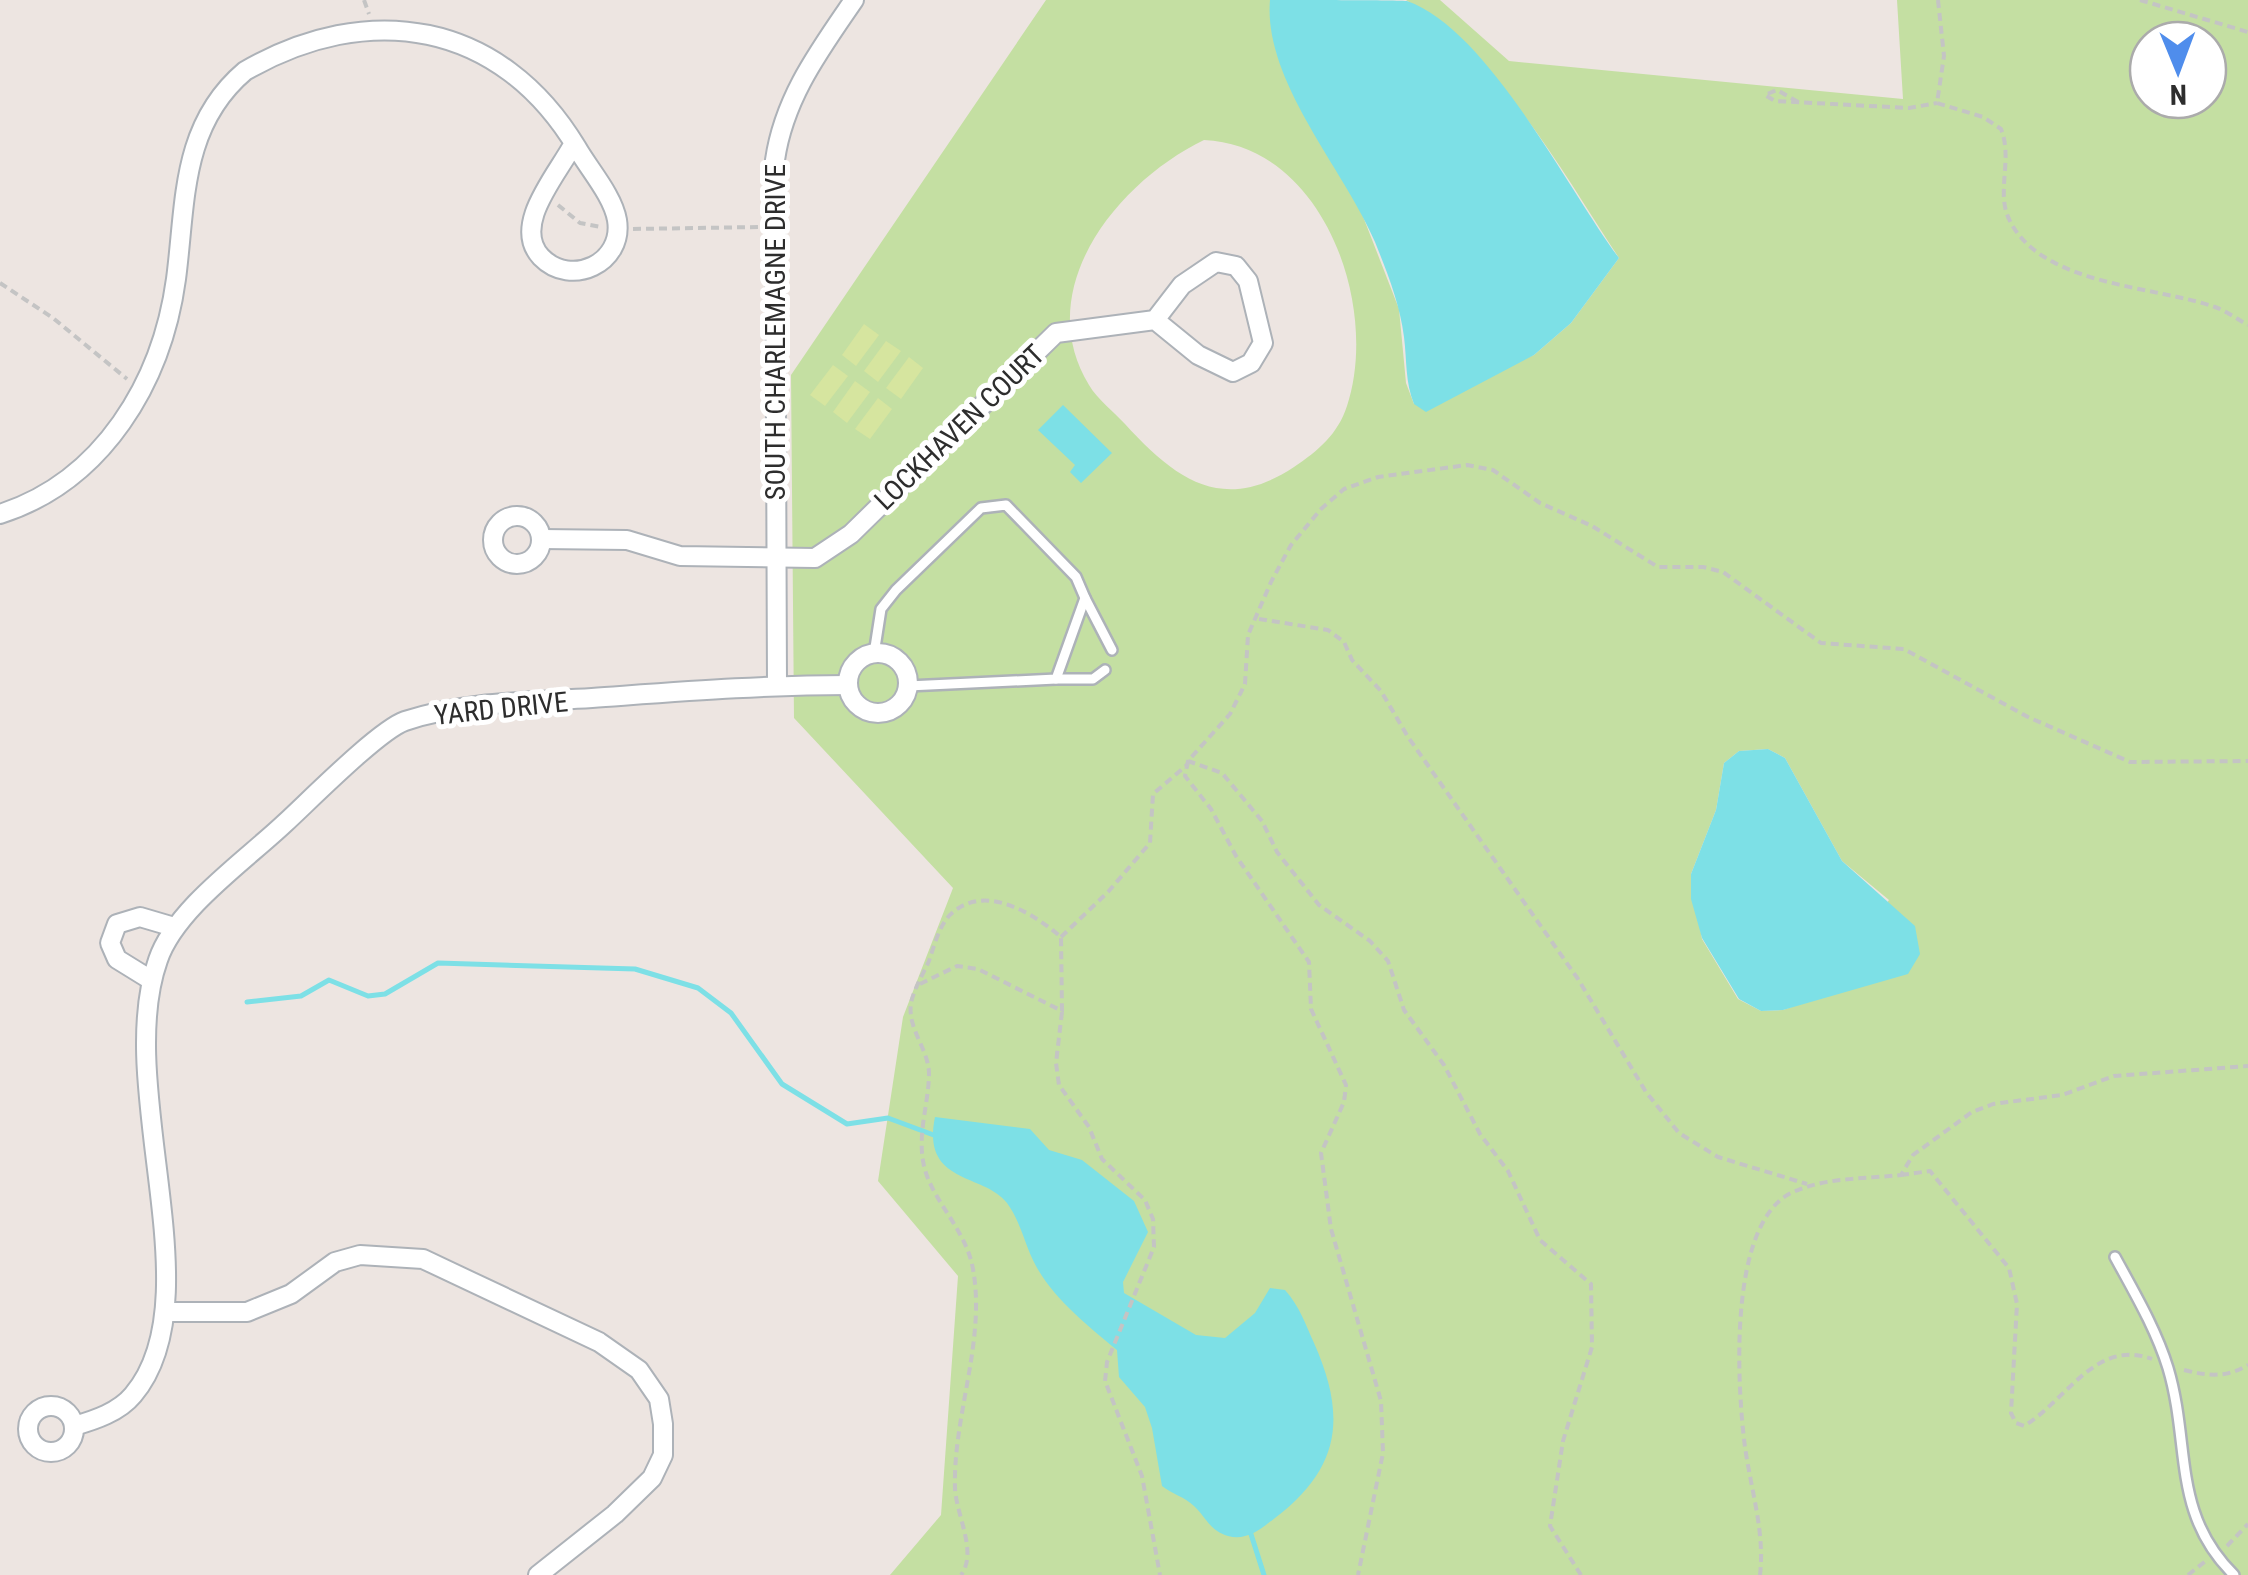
<svg xmlns="http://www.w3.org/2000/svg" width="2248" height="1575" font-family="'Roboto Condensed',sans-serif">
	<style>
		.green { fill: #c4dfa2; fill-rule: evenodd }
		.pitch { fill: #d6e59f }
		.water { fill: #7de0e6 }
		.lines { fill: none; stroke-linecap: round; stroke-linejoin: round }
		.stream { stroke: #7de0e6; stroke-width: 5 }
		.service-casing { stroke: #adb2b8; stroke-width: 14 }
		.minor-casing { stroke: #adb2b8; stroke-width: 22 }
		.path { stroke: #c4c4c4; stroke-width: 4; stroke-dasharray: 8 5; stroke-linecap: butt }
		.service { stroke: #fff; stroke-width: 9 }
		.minor { stroke: #fff; stroke-width: 18 }
		.labels { text-anchor: middle; stroke-width: 10; stroke-linejoin: round; paint-order: stroke }
		.street-label { font-size: 28px; fill: #2d2d2d; stroke: #fff }
	</style>
	<rect width="100%" height="100%" fill="#ede5e1"/>
	<path class="green" d="M1046,0h224l7,54 18,43 62,104 42,108 7,74 8,21 120,-49 37,-32 48,-65c-61,-93 -117,-196 -213,-258h34l69,61 394,38 -6,-99h351v1575h-1358l51,-60 17,-239 -80,-95 25,-164 50,-129 -159,-170 -3,-343zM2148,40h60v60h-60zM1204,140c119,5 176,166 143,266 -9,28 -29,45 -53,61 -71,47 -118,13 -169,-43 -11,-12 -28,-25 -36,-39 -59,-97 30,-204 115,-245zM1768,749l17,9 57,103 47,39 -72,98 -34,12 -22,1 -23,-12 -36,-60 -11,-65 25,-64 8,-47 15,-12z"/>
	<g class="pitch">
		<polygon points="864,324 879,335 856,366 842,355"/>
		<polygon points="886,341 901,351 878,382 864,371"/>
		<polygon points="909,357 923,368 901,399 886,388"/>
		<polygon points="833,365 848,376 825,406 810,395"/>
		<polygon points="855,381 870,392 847,423 833,412"/>
		<polygon points="878,398 892,409 870,439 855,429"/>
	</g>
	<g class="water">
		<path d="M1270,0c27,0 118,0 137,1 81,28 161,189 212,257l-48,65 -37,32 -108,57 -12,-8c-9,-22 -7,-43 -10,-67 -4,-33 -17,-65 -29,-95 -31,-73 -112,-161 -105,-242z"/>
		<polygon points="1063,405 1112,453 1081,483 1070,472 1075,465 1038,430"/>
		<polygon points="1768,749 1785,758 1842,861 1915,926 1920,954 1908,974 1783,1010 1761,1011 1739,999 1702,938 1691,899 1691,874 1716,810 1724,763 1739,751"/>
		<path d="M935,1117l95,12 19,21 33,10 52,41 14,31 -25,50 1,11 72,42 29,3 30,-25 15,-25 15,2c15,17 20,33 29,53 32,72 28,124 -39,175 -14,11 -28,23 -47,18 -18,-5 -22,-19 -34,-30 -9,-9 -22,-12 -32,-20l-10,-58 -7,-21 -26,-30 -2,-27c-29,-24 -63,-51 -81,-84 -11,-20 -15,-44 -29,-63 -23,-30 -86,-18 -72,-86z"/>
	</g>
	<g class="lines">
		<g class="stream">
			<polyline points="247,1002 301,996 329,980 368,996 385,994 438,963 635,969 698,988 731,1013 782,1084 847,1124 888,1118 939,1137"/>
			<polyline points="1250,1531 1264,1575"/>
		</g>
		<defs>
			<g id="service">
				<polyline points="1085,598 1112,650"/>
				<polyline points="874,654 881,609 896,590 981,508 1006,505 1076,577 1085,598 1056,679 908,686"/>
				<polyline points="1056,679 1093,679 1105,670"/>
				<path d="M2115,1257c19,35 41,72 53,111 23,77 3,145 66,207"/>
			</g>
			<g id="minor">
				<path d="M0,514c103,-33 162,-132 176,-235 10,-75 4,-153 69,-208 123,-71 255,-51 332,77 12,21 36,48 40,72 7,43 -46,68 -76,37 -30,-32 17,-83 33,-114"/>
				<circle cx="517" cy="540" r="24"/>
				<polyline points="542,539 627,540 680,556 815,558 851,534 1056,333 1155,320 1198,355 1233,372 1251,363 1263,343 1248,281 1236,266 1216,262 1182,285 1155,320"/>
				<circle cx="878" cy="683" r="30"/>
				<path d="M777,685l-2,-525c9,-62 44,-109 79,-160"/>
				<polyline points="151,980 117,959 110,943 117,924 140,917 174,927"/>
				<polyline points="166,1312 247,1312 291,1294 335,1262 360,1255 423,1259 599,1342 639,1370 659,1399 663,1424 663,1455 652,1478 615,1514 538,1575"/>
				<circle cx="51" cy="1429" r="23"/>
				<path d="M74,1426c21,-6 45,-14 59,-31 82,-97 -20,-309 25,-435 17,-51 88,-100 127,-137 24,-22 94,-93 120,-102 60,-20 124,-19 187,-23 85,-6 170,-13 256,-13"/>
			</g>
		</defs>
		<use href="#service" class="service-casing"/>
		<use href="#minor" class="minor-casing"/>
		<g class="path">
			<polyline points="364,0 369,14"/>
			<path d="M1938,0l6,56 -7,47 46,14 18,12c12,29 -5,64 8,90 31,67 147,67 206,88 11,4 22,12 33,18"/>
			<polyline points="2140,0 2248,32"/>
			<polyline points="1798,102 1777,90 1765,95 1775,101 1909,108 1937,103"/>
			<polyline points="558,205 580,223 601,227"/>
			<polyline points="633,229 759,227"/>
			<polyline points="0,283 53,318 127,379"/>
			<polyline points="1259,619 1328,630 1344,642 1352,660 1381,691 1408,737 1578,979 1646,1092 1679,1133 1718,1157 1807,1184"/>
			<polyline points="1188,761 1185,776 1211,809 1236,856 1309,962 1311,1009 1346,1085 1344,1102 1321,1153 1331,1229 1381,1401 1383,1453 1358,1575"/>
			<polyline points="1061,937 1108,892 1150,843 1153,794 1188,764"/>
			<path d="M920,984l37,-18 21,3 84,42 -1,-74c-27,-23 -75,-54 -109,-24 -12,10 -18,33 -23,48 -6,13 -15,28 -18,42 -4,27 19,47 18,73 -1,30 -12,59 -5,90 8,35 42,63 49,103 13,72 -20,146 -18,219 1,27 23,64 6,87"/>
			<polyline points="1062,1012 1056,1063 1059,1085 1089,1127 1102,1159 1145,1200 1153,1219 1154,1247 1107,1362 1105,1381 1142,1476 1160,1575"/>
			<path d="M1901,1175l29,-4 79,97 8,36 -6,109 5,10 8,3c43,-26 72,-88 128,-67"/>
			<path d="M2184,1370c24,6 42,8 64,-5"/>
			<polyline points="2227,1546 2248,1524"/>
			<polyline points="1581,1575 1550,1526 1563,1441 1592,1347 1591,1284 1540,1240 1508,1171 1480,1134 1444,1065 1404,1010 1388,961 1370,941 1319,905 1277,852 1262,821 1222,773 1188,761 1230,714 1245,684 1248,635 1271,582 1291,545 1321,509 1344,489 1378,477 1467,465 1493,470 1540,503 1592,526 1658,567 1703,567 1723,572 1821,643 1904,649 2028,717 2130,762 2248,761"/>
			<path d="M1760,1575c5,-43 -9,-85 -15,-128 -8,-61 -17,-219 44,-253 33,-17 76,-15 112,-19l12,-20 59,-43 21,-8 69,-9 52,-19 134,-10"/>
			<polyline points="2188,1575 2207,1560"/>
		</g>
		<use href="#service" class="service"/>
		<use href="#minor" class="minor"/>
	</g>
	<g class="labels">
		<g class="street-label">
			<text transform="translate(775 332) rotate(-90)" y="10">SOUTH CHARLEMAGNE DRIVE</text>
			<text transform="translate(959 427) rotate(-44)" y="10">LOCKHAVEN COURT</text>
			<text transform="translate(501 708) rotate(-6)" y="10">YARD DRIVE</text>
		</g>
	</g>
	<g transform="translate(2178 70) rotate(179)"><circle r="48" fill="#ffffff" stroke="#ababab" stroke-width="2.5"/>
	<path d="M0-8L18 38L0 25L-18 38Z" fill="#4f8dec"/>
	<text y="-15" font-size="28" font-weight="bold" text-anchor="middle" fill="#2d2d2d">N</text>
	</g>
</svg>
